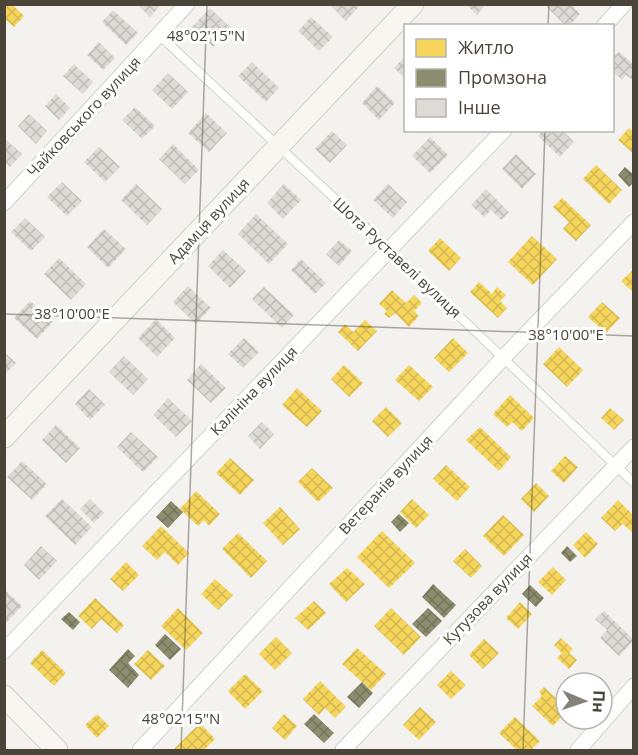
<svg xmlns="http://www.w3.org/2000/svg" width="638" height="755" font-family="'Open Sans',sans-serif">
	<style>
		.homes { fill: url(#homes-cross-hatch) }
		.industry { fill: url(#industry-cross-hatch) }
		.building { fill: url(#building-cross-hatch) }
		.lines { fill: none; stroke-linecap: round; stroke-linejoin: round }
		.lane-casing { stroke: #d2d0cb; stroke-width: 10 }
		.street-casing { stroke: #d2d0cb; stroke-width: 17 }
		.secondary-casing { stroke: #d3cfc5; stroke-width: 23 }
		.lane { stroke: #fdfdfc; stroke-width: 8 }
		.street { stroke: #fdfdfc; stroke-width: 15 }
		.secondary { stroke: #f7f6f1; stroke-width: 21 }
		.ticks { fill: none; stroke: #4b4439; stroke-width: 1.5; stroke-opacity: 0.45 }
		.labels { text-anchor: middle; stroke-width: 6; stroke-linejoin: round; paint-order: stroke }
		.street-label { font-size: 15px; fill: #4b4439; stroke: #fff }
		.ticks-label { font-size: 15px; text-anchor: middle; fill: #4b4439; stroke: #fff; stroke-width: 6; stroke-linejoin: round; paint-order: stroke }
	</style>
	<defs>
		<pattern id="homes-cross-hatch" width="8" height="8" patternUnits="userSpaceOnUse" patternTransform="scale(1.5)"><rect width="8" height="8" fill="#f6d55c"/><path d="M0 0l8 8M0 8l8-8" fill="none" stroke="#d4b851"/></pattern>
		<pattern id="industry-cross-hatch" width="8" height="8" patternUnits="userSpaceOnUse" patternTransform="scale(1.5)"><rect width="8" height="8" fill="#8c8c6e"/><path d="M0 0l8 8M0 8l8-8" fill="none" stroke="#74745b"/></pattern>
		<pattern id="building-cross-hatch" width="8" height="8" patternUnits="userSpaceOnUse" patternTransform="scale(1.5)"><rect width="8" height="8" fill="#dedbd6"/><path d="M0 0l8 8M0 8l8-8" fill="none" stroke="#c0bdb8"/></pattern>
	</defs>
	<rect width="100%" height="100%" fill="#f4f2ee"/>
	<g class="homes">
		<polygon points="4,4 12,4 24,16 14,27 4,18"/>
		<polygon points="629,128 634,133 634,154 618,140"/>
		<polygon points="596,165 622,190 609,204 583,179"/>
		<polygon points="562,198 591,225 576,241 563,229 569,222 553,207"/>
		<polygon points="532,236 557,259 533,285 508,262"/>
		<polygon points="440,238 461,258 449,271 428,251"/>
		<polygon points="634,269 634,293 621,281"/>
		<polygon points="479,282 492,294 497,287 506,295 500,301 507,308 498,318 470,292"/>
		<polygon points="392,290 406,303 414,295 422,303 414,311 419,316 409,327 395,313 389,318 384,314 387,311 379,304"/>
		<polygon points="602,302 620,318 606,333 588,317"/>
		<polygon points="365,320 377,331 358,351 338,332 345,324 353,332"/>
		<polygon points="453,338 468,353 449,372 434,358"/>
		<polygon points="559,347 583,370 567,387 543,364"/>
		<polygon points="344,365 363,383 349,397 331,379"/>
		<polygon points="409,365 433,387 419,401 395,380"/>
		<polygon points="297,388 322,411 307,427 282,405"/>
		<polygon points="510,395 534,418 522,431 512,422 507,427 493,414"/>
		<polygon points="386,407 402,423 388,437 372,421"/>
		<polygon points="610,408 624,420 614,430 601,418"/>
		<polygon points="480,427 511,457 499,471 466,440"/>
		<polygon points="565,456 578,467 564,483 551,471"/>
		<polygon points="230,458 254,480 240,495 216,473"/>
		<polygon points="446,465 470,487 457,501 433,479"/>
		<polygon points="312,468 333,488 318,502 298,482"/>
		<polygon points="536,483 549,496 534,512 521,499"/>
		<polygon points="196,491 220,514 209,526 204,520 198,526 180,509"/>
		<polygon points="412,499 429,515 416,528 400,512"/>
		<polygon points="618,500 634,516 634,534 623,524 615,531 601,518"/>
		<polygon points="280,507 300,529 283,545 263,523"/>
		<polygon points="503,515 524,535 504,556 483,536"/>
		<polygon points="161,526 189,553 178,565 165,552 157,560 142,546"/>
		<polygon points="382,531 415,563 389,588 357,557"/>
		<polygon points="586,532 598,544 585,558 573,545"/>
		<polygon points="238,533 267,561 251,578 222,549"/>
		<polygon points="465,549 482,566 471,578 453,561"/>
		<polygon points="126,562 139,575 123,591 110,579"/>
		<polygon points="553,567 566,580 552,595 538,582"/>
		<polygon points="347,568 365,584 346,602 329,584"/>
		<polygon points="215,579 233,595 218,610 201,594"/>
		<polygon points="95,598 124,625 117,633 101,619 92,629 78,616"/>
		<polygon points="314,601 326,613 308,630 295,618"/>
		<polygon points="520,602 532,614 518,629 506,618"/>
		<polygon points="178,608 203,633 186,650 161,626"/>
		<polygon points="391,608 421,637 404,655 374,626"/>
		<polygon points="276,637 292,653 275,670 259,654"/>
		<polygon points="561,638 573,649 569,653 577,660 569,669 557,658 562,653 554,645"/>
		<polygon points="484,639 499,653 483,669 469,655"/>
		<polygon points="357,648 386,674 371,690 342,664"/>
		<polygon points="42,650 66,673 54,686 30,663"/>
		<polygon points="148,650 165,666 151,680 134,664"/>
		<polygon points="451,671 466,685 451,699 437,685"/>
		<polygon points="245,674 263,691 245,709 228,691"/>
		<polygon points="320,681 346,707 335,718 325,708 319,715 303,699"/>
		<polygon points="544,687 566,708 566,712 553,726 532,706 542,696 539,692"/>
		<polygon points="420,707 436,722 419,740 403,725"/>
		<polygon points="97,714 109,726 97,738 85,725"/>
		<polygon points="284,714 297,726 285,740 272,728"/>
		<polygon points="515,717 540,741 531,750 517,750 499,733"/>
		<polygon points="200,723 215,739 204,750 173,750"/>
	</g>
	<g class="industry">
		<polygon points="625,167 634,175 634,182 629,187 618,175"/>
		<polygon points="171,501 183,512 168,528 156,517"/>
		<polygon points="399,514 409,523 400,532 391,522"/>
		<polygon points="567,546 577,556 570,562 561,553"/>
		<polygon points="433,584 456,605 444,618 422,597"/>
		<polygon points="530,585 544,598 536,607 522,594"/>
		<polygon points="428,608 442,621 426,637 412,624"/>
		<polygon points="69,612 80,622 73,630 61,619"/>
		<polygon points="165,634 181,649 170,660 155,645"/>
		<polygon points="128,649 135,656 128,663 139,675 128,688 109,670"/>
		<polygon points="362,682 373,693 359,708 347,697"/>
		<polygon points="314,714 334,733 324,743 304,724"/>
	</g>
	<g class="building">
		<polygon points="137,4 158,4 160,6 150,17"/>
		<polygon points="329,4 361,4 346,21"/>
		<polygon points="466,4 486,4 477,15"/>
		<polygon points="549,4 571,4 580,14 569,26 566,26 547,7"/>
		<polygon points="210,8 230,27 213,47 192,27"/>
		<polygon points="113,10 138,33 126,45 102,22"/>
		<polygon points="311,17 333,37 319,51 298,31"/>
		<polygon points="99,42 115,58 103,70 87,55"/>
		<polygon points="619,52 634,65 634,81 626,75 622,80 612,71 612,58"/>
		<polygon points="406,56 406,79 394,68"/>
		<polygon points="252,62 279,88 266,102 238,76"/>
		<polygon points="74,64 93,82 83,94 63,76"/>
		<polygon points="168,73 188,92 172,109 152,90"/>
		<polygon points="377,86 395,103 379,120 362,103"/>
		<polygon points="56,94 70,108 59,120 45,106"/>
		<polygon points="135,107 155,126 142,139 122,120"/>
		<polygon points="206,113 227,133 209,152 188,133"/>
		<polygon points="29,114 47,131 36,144 18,126"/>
		<polygon points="543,130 562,130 574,142 560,157 538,136"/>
		<polygon points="332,131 347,145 330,163 315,149"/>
		<polygon points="430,137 448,155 430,173 412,156"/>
		<polygon points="4,138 22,154 10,167 4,161"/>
		<polygon points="173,144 199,170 185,184 159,159"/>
		<polygon points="99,147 120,167 105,182 84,162"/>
		<polygon points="516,154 536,174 522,189 502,169"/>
		<polygon points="62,182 82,201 67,216 47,197"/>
		<polygon points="136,184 162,209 147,225 121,200"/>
		<polygon points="284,184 301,200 283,219 267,203"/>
		<polygon points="388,184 407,202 393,218 373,200"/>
		<polygon points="486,189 509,212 501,220 491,210 484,217 471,205"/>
		<polygon points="256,214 288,244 269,264 238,234"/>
		<polygon points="25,218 45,237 31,251 11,232"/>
		<polygon points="104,229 126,249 108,268 87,247"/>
		<polygon points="339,240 352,251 339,266 326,254"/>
		<polygon points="223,250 246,271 230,288 208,266"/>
		<polygon points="59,258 86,284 71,300 44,274"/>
		<polygon points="301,259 326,283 315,294 291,270"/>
		<polygon points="188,286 211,308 196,324 173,302"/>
		<polygon points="264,287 294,315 282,328 252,299"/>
		<polygon points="30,301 53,322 37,339 14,318"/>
		<polygon points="156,319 175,338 157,357 138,338"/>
		<polygon points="244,338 259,352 243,368 228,354"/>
		<polygon points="4,352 16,363 4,375"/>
		<polygon points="124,356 148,379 133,395 109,372"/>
		<polygon points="201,364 226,388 211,403 187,380"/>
		<polygon points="89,389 105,405 90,420 75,404"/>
		<polygon points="168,398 192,421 176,437 153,415"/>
		<polygon points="262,422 274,434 260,449 248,436"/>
		<polygon points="56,425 80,448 66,463 42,440"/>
		<polygon points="131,432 158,457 143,472 117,447"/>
		<polygon points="22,461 47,484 32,500 7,477"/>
		<polygon points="62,499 92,527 75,545 45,516"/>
		<polygon points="90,499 104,513 94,523 80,509"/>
		<polygon points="41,546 57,561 39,580 24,565"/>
		<polygon points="4,589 22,606 4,625"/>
		<polygon points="604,611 634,640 619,656 600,638 607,630 595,619"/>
	</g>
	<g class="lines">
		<defs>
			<polyline id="lane" points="159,35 390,250 634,483"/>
			<g id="street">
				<polyline points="604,26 624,4"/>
				<polyline points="4,203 187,4"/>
				<polyline points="4,651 504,130"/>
				<polyline points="140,750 503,358 634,222"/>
				<polyline points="343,750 634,447"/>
				<polyline points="578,750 634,686"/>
			</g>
			<g id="secondary">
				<polyline points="4,437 413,4"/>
				<polyline points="4,696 57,750"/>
			</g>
		</defs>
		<use href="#lane" class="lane-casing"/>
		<use href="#street" class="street-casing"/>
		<use href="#secondary" class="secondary-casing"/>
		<use href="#lane" class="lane"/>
		<use href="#street" class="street"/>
		<use href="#secondary" class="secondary"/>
	</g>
	<path class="ticks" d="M548,26l1,-22M4,314l630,22M181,750l26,-746M523,750l22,-620"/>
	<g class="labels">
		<g class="street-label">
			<text transform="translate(84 117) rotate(-47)" y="5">Чайковського вулиця</text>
			<text transform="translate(209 221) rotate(-47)" y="5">Адамця вулиця</text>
			<text transform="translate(397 258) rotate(43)" y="5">Шота Руставелі вулиця</text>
			<text transform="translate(254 391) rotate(-46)" y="5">Калініна вулиця</text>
			<text transform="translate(386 485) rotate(-47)" y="5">Ветеранів вулиця</text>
			<text transform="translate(488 599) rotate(-46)" y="5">Кутузова вулиця</text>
		</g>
	</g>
	<g class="ticks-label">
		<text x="206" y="41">48°02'15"N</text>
		<text x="72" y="319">38°10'00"E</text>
		<text x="566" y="340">38°10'00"E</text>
		<text x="181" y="724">48°02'15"N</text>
	</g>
	<rect width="638" height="755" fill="none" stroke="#4b4439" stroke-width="12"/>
	<rect x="404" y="24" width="210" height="108" fill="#ffffff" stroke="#b7b4b0" stroke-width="1.5"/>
	<rect x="416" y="39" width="30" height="18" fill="#f6d55c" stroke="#b7b4b0" stroke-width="1.5"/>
	<text x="458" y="54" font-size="18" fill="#4b4439">Житло</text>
	<rect x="416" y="69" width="30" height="18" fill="#8c8c6e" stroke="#b7b4b0" stroke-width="1.5"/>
	<text x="458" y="84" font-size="18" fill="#4b4439">Промзона</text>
	<rect x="416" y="99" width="30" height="18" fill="#dedbd6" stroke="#b7b4b0" stroke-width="1.5"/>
	<text x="458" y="114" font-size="18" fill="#4b4439">Інше</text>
	<g transform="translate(584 701) rotate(92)"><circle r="28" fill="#ffffff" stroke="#b7b4b0" stroke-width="1.5"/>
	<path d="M0-4.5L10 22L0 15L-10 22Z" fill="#868178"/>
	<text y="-9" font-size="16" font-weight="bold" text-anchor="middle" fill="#4b4439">Пн</text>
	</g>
</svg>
